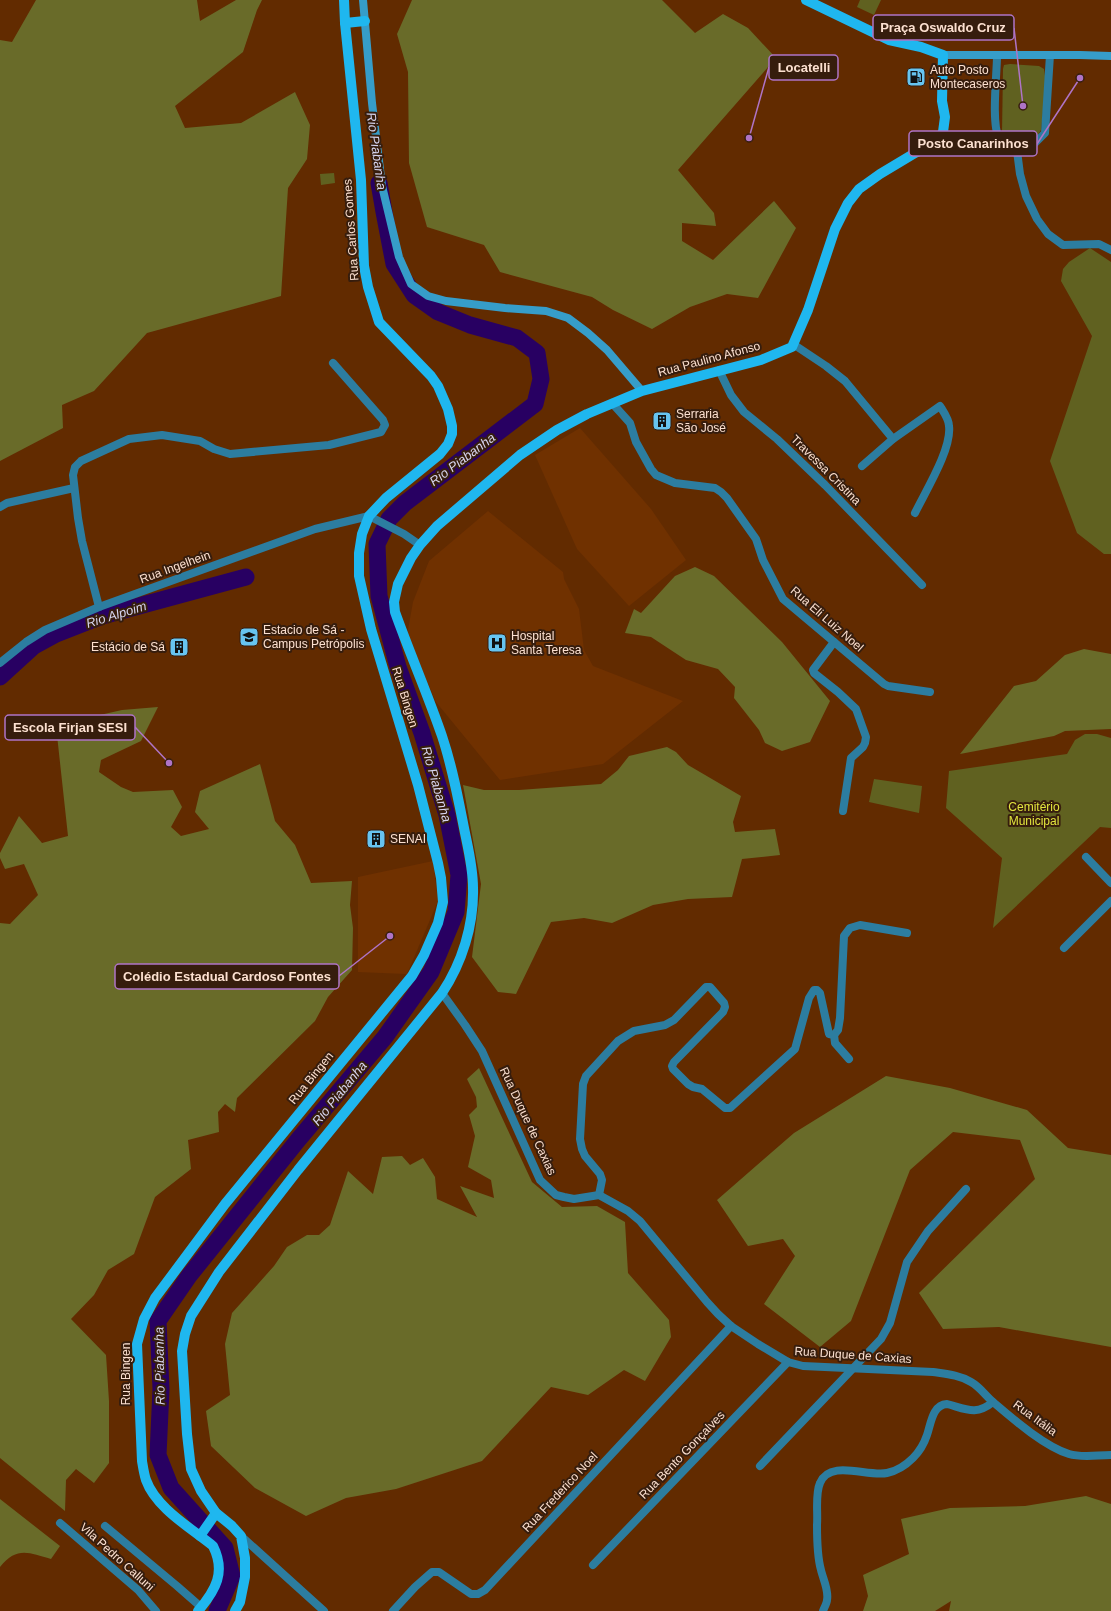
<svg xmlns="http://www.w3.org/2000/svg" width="1111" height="1611" font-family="Helvetica,sans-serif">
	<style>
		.built { fill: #703100 }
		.green { fill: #606120 }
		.forest { fill: #696b29 }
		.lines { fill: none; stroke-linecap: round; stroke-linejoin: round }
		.river { stroke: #280062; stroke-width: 17 }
		.street { stroke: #2c7da0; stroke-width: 8 }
		.secondary { stroke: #369dc9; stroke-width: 8 }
		.primary { stroke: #1fb7ef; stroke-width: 10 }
		.labels { text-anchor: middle; stroke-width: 4; stroke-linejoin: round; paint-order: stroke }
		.poi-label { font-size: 12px; fill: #fce0d0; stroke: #361d0d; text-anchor: start }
		.street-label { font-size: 12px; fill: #fce0d0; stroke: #361d0d }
		.park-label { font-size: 12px; fill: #e2e53e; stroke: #361d0d }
		.water-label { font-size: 13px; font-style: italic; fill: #d6d4ee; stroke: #361d0d }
		.leader { fill: none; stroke: #af74c6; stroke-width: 1.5 }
		.callout-dot { fill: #af74c6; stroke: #361d0d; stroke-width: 1.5 }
		.callout { fill: #361d0d; stroke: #af74c6; stroke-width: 1.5 }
		.callout-label { font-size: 13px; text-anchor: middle; font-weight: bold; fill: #fce0d0 }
	</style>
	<rect width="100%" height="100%" fill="#622b00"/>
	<g class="built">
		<polygon points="580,428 651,509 686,560 629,606 577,549 535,455"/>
		<polygon points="488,511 563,572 564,579 579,609 584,650 593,666 683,701 603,764 500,780 436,702 407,635 413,602 429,561"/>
		<polygon points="433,861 438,901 407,974 358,972 358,877"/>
	</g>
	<g class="green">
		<polygon points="860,0 881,0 874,15 857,7"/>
		<polygon points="1010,64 1039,66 1044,69 1046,83 1041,130 1035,139 1007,138 1002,133 1003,69 1004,65"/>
		<polygon points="334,173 335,183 321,185 320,174"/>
		<polygon points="1090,248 1111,262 1111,554 1104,554 1077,533 1050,461 1092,336 1061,281 1063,269 1069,262"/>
		<polygon points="1085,734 1097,734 1111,738 1111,828 1100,827 993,928 1002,858 946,808 949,771 1067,754 1075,740"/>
		<polygon points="874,779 922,786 919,813 869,802"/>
	</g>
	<g class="forest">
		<polygon points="36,0 197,0 200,21 236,0 262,0 257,10 243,52 175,106 185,128 241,123 295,92 310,125 307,159 288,188 281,296 147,333 94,391 62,405 63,428 0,461 0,40 12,42"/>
		<polygon points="412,0 662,0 695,33 723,14 748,28 776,58 678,170 714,213 716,226 682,223 682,241 713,260 774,201 796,228 758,298 727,294 690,307 652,329 613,310 592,297 500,272 484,245 427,227 409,163 408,72 397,34"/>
		<polygon points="695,567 714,576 782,642 830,701 810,742 782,751 765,743 759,730 734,698 735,687 718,669 686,660 651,637 625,633 634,609 641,613 675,576"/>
		<polygon points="1084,649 1111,654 1111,729 1065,731 1054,736 960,754 1014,686 1036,681 1065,655"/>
		<polygon points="158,707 141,741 101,760 99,772 121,787 133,792 173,790 182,807 171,827 181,836 209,829 195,812 200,791 260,764 275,821 295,845 311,883 352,881 350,905 353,928 352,970 328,997 315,1021 237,1098 235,1112 225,1104 218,1112 219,1132 188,1140 191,1169 155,1197 134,1254 108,1270 94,1295 71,1319 106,1355 109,1401 109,1463 94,1483 76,1469 66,1480 65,1511 0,1458 0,923 10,924 38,895 24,864 5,869 0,858 0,853 19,816 42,843 68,836 57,735 91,717 122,710"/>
		<polygon points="667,747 676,752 688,765 741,796 733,822 735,832 775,829 780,855 742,859 732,897 688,899 653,905 612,923 584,918 551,922 516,994 498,992 472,957 481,884 463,785 484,790 519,790 601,784 618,770 629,756"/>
		<polygon points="479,1068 532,1182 562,1207 597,1206 625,1222 628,1273 669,1320 671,1337 645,1381 624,1370 588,1395 551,1387 482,1461 396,1489 346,1498 306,1516 255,1488 211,1446 206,1411 230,1395 225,1344 232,1313 274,1266 287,1247 307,1235 319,1235 330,1225 348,1171 373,1194 382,1157 402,1156 410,1165 423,1158 435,1177 437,1199 477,1217 460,1186 494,1198 491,1180 468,1167 475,1136 469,1115 477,1107 476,1097 467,1079"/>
		<polygon points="886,1076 950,1088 1027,1110 1068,1148 1111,1155 1111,1347 999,1327 943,1329 919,1293 1035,1179 1020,1140 953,1132 910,1170 851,1321 820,1347 764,1304 795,1256 783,1239 748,1246 717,1200 794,1133"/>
		<polygon points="1086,1496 1111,1504 1111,1611 949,1611 951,1601 935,1611 863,1611 868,1596 863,1575 909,1554 901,1519 950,1508 1025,1506"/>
		<path d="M0,1499l60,47 -9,13c-22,-6 -34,-13 -51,8z"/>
	</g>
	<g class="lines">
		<g class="river">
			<polyline points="0,677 34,646 56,634 102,616 246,577"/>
			<polyline points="217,1611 232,1576 225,1548 171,1488 158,1455 161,1389 158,1321 189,1276 298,1140 385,1037 431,972 456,912 459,875 447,815 422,733 398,667 379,596 377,544 389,519 405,503 535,404 541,379 537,353 517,338 470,325 438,312 414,295 394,264 384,212 379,183"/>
		</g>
		<g class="street">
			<path d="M997,56c0,17 -6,68 2,82 4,6 11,10 18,13l15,-5 13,-13 5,-78"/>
			<polyline points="1017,151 1020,174 1026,196 1037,219 1048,234 1063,245 1099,244 1111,250"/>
			<polyline points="793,344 826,366 845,381 893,439"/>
			<polyline points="719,370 731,395 744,412 777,439 825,485 922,585"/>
			<polyline points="612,403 630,423 636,442 651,469 656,475 675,483 715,488 721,492 727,498 756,539 763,560 783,599 884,684 888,686 930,692"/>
			<path d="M862,466l31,-27 47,-33c3,5 9,13 9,20 3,23 -24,66 -34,87"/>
			<polyline points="0,507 7,503 74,488"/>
			<polyline points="99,607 82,541 78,518 73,475 75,467 81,461 129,439 162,435 200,441 214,449 230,454 329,445 381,432 385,425 383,420 333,363"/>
			<polyline points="834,642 813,670 814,673 838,692 856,709 866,737 865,743 863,747 851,758 843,811"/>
			<polyline points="0,663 26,642 45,630 99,607 315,529 369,516 404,534 420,545"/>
			<polyline points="1086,857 1111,883"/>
			<polyline points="1064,948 1111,901"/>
			<path d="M442,993l23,32 17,26 58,129 16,15 8,2 10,2 25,-4 29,16 12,10 67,81 11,12 13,12 27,18 30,18 15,4 130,6c13,2 26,3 38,10 9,5 15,14 22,20 20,17 51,44 76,52 13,4 28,1 42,1"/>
			<polyline points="834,1035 838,1030 840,1018 844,936 850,928 860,925 907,933"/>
			<polyline points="599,1195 602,1180 600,1174 585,1156 582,1149 580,1139 583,1084 586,1076 618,1041 634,1031 665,1025 674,1020 706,987 710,987 724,1003 725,1007 723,1012 674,1062 672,1066 673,1069 688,1084 693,1087 702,1089 725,1108 730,1108 795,1049 809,998 814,990 817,990 820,993 829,1034 834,1035 835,1043 849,1059"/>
			<polyline points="760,1466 881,1339 890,1323 907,1262 928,1231 966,1189"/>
			<polyline points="60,1523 138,1590 156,1611"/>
			<polyline points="105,1526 177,1586 201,1607"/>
			<polyline points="241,1536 324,1611"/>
			<polyline points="593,1565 788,1362"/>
			<polyline points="393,1611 415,1587 432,1572 439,1572 471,1594 478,1594 485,1590 731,1326"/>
			<path d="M823,1611c1,-3 4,-8 4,-11 2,-10 -4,-21 -6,-30 -4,-14 -4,-30 -4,-45 1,-13 -2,-31 3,-42 10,-24 47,-6 67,-10 10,-2 19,-8 26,-15 7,-7 11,-14 14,-23 4,-11 5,-30 20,-31 19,5 29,12 46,-2"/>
		</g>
		<g class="secondary">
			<polyline points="363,0 372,103 382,186 399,257 411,284 428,296 446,301 505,308 546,311 568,318 588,333 607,350 642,391"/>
			<polyline points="943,55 1080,55 1111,56"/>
		</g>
		<g class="primary">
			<polyline points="345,23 365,21"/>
			<polyline points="200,1536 216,1513"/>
			<path d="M198,1611c18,-21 28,-39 15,-65 -22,-18 -57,-38 -67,-66 -2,-6 -3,-13 -4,-19l-5,-117 7,-25 11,-21 70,-94 187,-228 12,-21 14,-32 5,-21 -2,-24 -3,-15 -20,-78 -47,-156 -12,-53v-23l3,-19 7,-18 17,-18 54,-44 8,-10 4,-10v-8l-4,-17 -10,-23 -7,-10 -52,-54 -11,-35 -4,-21 -3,-86 -16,-157 -1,-23"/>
			<path d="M235,1611l5,-9 5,-25v-19l-4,-22 -9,-10 -16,-13 -15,-22 -10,-22 -4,-35 -5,-83 3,-17 6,-18 28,-44 79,-102 144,-177c20,-30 32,-68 31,-105 0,-21 -5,-40 -9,-60 -6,-31 -12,-62 -22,-92 -14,-41 -32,-82 -47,-124l-1,-10 4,-18 13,-26 9,-13 17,-19 83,-71 37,-25 30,-16 55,-23 119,-31 31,-13 16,-37 27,-81 13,-26 11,-14 21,-15 35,-21 21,-10 7,-11 2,-15 -3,-16 1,-46 -22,-8 -32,-7 -83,-40"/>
		</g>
	</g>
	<defs>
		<symbol id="fuel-square" viewBox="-11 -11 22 22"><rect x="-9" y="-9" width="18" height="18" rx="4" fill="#67c4f0" stroke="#361d0d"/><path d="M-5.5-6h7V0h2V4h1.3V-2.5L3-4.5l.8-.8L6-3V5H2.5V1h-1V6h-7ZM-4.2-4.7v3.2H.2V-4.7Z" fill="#111"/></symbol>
		<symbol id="building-square" viewBox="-11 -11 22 22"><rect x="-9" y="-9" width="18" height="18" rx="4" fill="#67c4f0" stroke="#361d0d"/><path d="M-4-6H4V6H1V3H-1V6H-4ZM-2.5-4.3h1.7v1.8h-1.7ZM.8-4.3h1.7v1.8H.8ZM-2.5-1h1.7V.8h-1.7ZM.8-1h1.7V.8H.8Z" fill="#111"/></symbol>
		<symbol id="university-square" viewBox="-11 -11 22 22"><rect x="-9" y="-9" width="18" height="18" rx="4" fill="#67c4f0" stroke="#361d0d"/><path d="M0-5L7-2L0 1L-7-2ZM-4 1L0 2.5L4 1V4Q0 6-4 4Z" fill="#111"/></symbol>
		<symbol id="hospital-square" viewBox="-11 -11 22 22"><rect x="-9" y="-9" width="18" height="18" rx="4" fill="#67c4f0" stroke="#361d0d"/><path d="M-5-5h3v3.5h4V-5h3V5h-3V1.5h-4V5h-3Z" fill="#111"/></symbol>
	</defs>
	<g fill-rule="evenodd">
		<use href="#fuel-square" x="905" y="66" width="22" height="22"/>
		<use href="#building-square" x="651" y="410" width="22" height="22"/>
		<use href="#university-square" x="238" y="626" width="22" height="22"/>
		<use href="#hospital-square" x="486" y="632" width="22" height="22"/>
		<use href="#building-square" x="168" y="636" width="22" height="22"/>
		<use href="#building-square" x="365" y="828" width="22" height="22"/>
	</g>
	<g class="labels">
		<g class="poi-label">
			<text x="930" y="74">Auto Posto<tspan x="930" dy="14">Montecaseros</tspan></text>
			<text x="676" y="418">Serraria<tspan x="676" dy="14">São José</tspan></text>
			<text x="263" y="634">Estacio de Sá -<tspan x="263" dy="14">Campus Petrópolis</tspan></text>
			<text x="511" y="640">Hospital<tspan x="511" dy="14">Santa Teresa</tspan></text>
			<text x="165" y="651" text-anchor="end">Estácio de Sá</text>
			<text x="390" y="843">SENAI</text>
		</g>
		<g class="street-label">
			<text transform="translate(351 230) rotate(-94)" y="4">Rua Carlos Gomes</text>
			<text transform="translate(709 359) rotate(-15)" y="4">Rua Paulino Afonso</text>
			<text transform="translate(826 470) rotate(45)" y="4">Travessa Cristina</text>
			<text transform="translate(175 567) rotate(-20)" y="4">Rua Ingelhein</text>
			<text transform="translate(827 619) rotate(41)" y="4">Rua Eli Luiz Noel</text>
			<text transform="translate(405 697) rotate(73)" y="4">Rua Bingen</text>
			<text transform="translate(311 1078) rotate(-51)" y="4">Rua Bingen</text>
			<text transform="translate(528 1121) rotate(65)" y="4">Rua Duque de Caxias</text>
			<text transform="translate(853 1355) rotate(4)" y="4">Rua Duque de Caxias</text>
			<text transform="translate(126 1374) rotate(-90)" y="4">Rua Bingen</text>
			<text transform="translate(1035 1418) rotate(36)" y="4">Rua Itália</text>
			<text transform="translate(682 1455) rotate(-46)" y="4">Rua Bento Gonçalves</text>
			<text transform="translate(560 1492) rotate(-47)" y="4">Rua Frederico Noel</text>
			<text transform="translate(117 1557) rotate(42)" y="4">Vila Pedro Calluni</text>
		</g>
		<g class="park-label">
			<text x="1034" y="811">Cemitério<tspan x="1034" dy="14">Municipal</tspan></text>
		</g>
		<g class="water-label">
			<text transform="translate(377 151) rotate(82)" y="5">Rio Piabanha</text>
			<text transform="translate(462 459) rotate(-37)" y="5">Rio Piabanha</text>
			<text transform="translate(116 614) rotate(-17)" y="5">Rio Alpoim</text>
			<text transform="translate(437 784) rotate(74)" y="5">Rio Piabanha</text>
			<text transform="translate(339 1093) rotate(-51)" y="5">Rio Piabanha</text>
			<text transform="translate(159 1366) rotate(-91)" y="5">Rio Piabanha</text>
		</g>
	</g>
	<path class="leader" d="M1023 106L1014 28M749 138L769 67M1080 78L1037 144M169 763L135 727M390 936L339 976"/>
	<g class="callout-dot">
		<circle cx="1023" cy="106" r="4"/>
		<circle cx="749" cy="138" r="4"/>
		<circle cx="1080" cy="78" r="4"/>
		<circle cx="169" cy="763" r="4"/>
		<circle cx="390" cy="936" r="4"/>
	</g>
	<g class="callout">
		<rect x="873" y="15" width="141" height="25" rx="4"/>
		<rect x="769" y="55" width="69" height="25" rx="4"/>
		<rect x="909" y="131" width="128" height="25" rx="4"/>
		<rect x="5" y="715" width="130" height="25" rx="4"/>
		<rect x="115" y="964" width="224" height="25" rx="4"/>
	</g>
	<g class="callout-label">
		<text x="943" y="32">Praça Oswaldo Cruz</text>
		<text x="804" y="72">Locatelli</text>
		<text x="973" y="148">Posto Canarinhos</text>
		<text x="70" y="732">Escola Firjan SESI</text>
		<text x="227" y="981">Colédio Estadual Cardoso Fontes</text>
	</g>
</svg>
